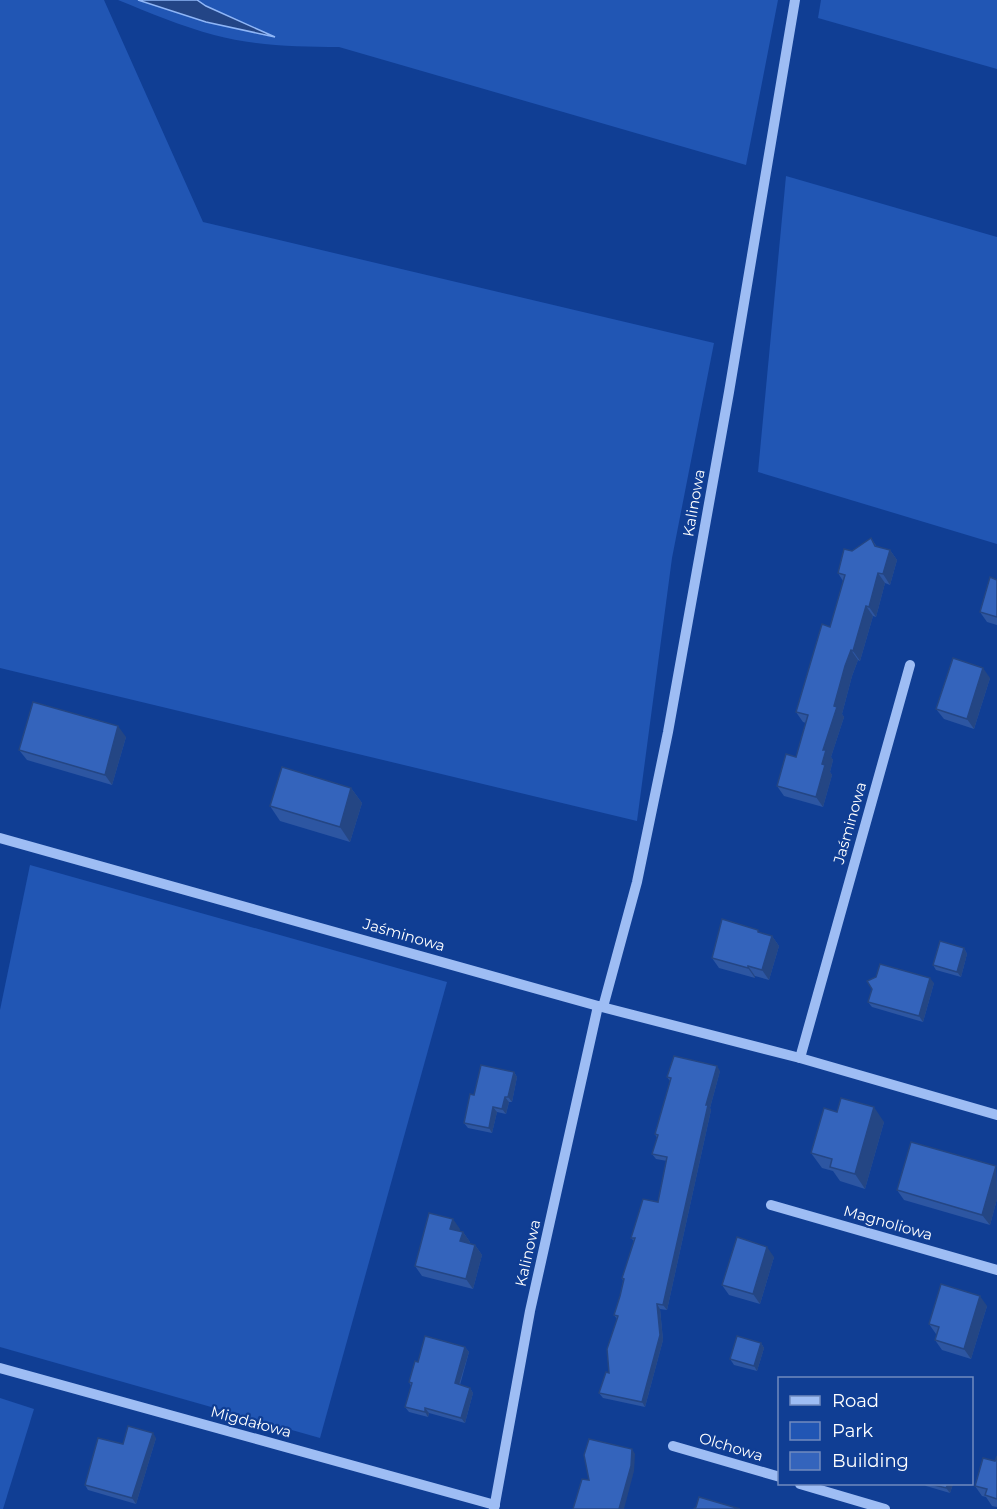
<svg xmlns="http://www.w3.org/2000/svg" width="997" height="1509" font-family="Montserrat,sans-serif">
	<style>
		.green { fill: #2156b4 }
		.water { fill: #234586; stroke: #8fb6f7; stroke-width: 1.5 }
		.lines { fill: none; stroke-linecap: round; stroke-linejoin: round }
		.minor { stroke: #9ebdf4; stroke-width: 10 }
		.wall { fill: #2d56a2 }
		.shaded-wall { fill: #244684 }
		.building { fill: #3464bc; stroke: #244684; stroke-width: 1.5 }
		.labels { text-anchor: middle; stroke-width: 4.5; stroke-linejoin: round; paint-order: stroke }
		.street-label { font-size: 15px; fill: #fff; stroke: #103e94 }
	</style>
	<rect width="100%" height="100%" fill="#103e94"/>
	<g class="green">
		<polygon points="0,0 104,0 203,222 714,343 672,558 637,821 0,668"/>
		<path d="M118,0h660l-32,165 -407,-118c-41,0 -84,-1 -125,-12 -33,-9 -64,-22 -96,-35z"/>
		<polygon points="821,0 997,0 997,69 818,18"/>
		<polygon points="786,176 997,237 997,544 758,472"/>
		<polygon points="30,865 447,982 320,1438 0,1347 0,1010"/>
		<polygon points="0,1398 34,1409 3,1509 0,1509"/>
	</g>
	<polygon class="water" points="138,0 197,0 206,6 275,37 206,22"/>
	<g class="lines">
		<g class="minor">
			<polyline points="0,838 598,1006 800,1058 997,1115"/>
			<polyline points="603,1007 637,882 668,732 729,392 795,0"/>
			<polyline points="800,1058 910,665"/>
			<polyline points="771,1205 997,1270"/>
			<polyline points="0,1368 495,1505"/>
			<polyline points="673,1446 780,1477"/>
			<polyline points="800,1484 885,1509"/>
			<polyline points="494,1509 530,1311 598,1006"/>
		</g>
	</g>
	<g class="wall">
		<polygon points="871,538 877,547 890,550 897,560 890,585 885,583 876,617 873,616 860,661 858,660 852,676 842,714 844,717 831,757 833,760 830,772 832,775 823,807 784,796 777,786 796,757 806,723 803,722 796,712 830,627 843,581 838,573 852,551"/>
		<polygon points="997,580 997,625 987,622 980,612"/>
		<polygon points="990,678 974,729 944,719 936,709"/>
		<polygon points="126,737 112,785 27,760 19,750"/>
		<polygon points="351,788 362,803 350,842 280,821 270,806"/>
		<polygon points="761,933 772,936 779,946 769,980 755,976 755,978 719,968 712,958"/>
		<polygon points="964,948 967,954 961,977 936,970 933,965"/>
		<polygon points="934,983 923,1022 872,1007 868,1002 872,989"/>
		<polygon points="720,1071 710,1108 711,1110 667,1310 660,1309 663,1340 645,1407 603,1398 599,1393 609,1373 617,1319 614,1315 620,1296 623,1281 622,1278 634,1241 631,1238 658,1202 667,1161 656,1159 652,1154 657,1138 655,1134 670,1081 667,1077"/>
		<polygon points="514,1072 517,1077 512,1102 509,1102 506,1114 497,1112 492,1133 468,1128 464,1123 474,1095"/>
		<polygon points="837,1112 884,1122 865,1189 840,1181 833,1171 822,1168 811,1153"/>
		<polygon points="996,1166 997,1199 990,1225 904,1200 897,1190"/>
		<polygon points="460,1229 459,1231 463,1232 470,1242 470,1244 475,1245 482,1255 473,1289 422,1276 415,1266"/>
		<polygon points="774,1257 760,1304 729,1295 722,1285"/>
		<polygon points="987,1306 971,1359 942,1350 935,1340 937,1334 936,1334 929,1324"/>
		<polygon points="761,1343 764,1348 757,1371 734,1365 730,1359"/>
		<polygon points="465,1347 469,1352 460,1385 470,1388 473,1393 465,1423 429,1413 428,1417 409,1412 405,1407 411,1386 409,1382 418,1362"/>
		<polygon points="156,1438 136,1504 88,1490 85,1485 123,1444"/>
		<polygon points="997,1456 997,1507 992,1506 986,1497 982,1496 975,1486 995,1461"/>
		<polygon points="924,1484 953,1484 950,1493 926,1486"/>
	</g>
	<g class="shaded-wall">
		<polygon points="890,550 897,560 890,585 883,574"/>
		<polygon points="878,573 885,583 876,617 869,607"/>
		<polygon points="866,606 873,616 860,661 853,651"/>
		<polygon points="851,650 858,660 852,676 842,714 844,717 831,757 833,760 830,772 832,775 823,807 816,797 822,764 823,750 845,666"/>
		<polygon points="983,668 990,678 974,729 967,719"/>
		<polygon points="118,726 126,737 112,785 105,775"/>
		<polygon points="351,788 362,803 350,842 340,827"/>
		<polygon points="772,936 779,946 769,980 762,970"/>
		<polygon points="964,948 967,954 961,977 957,972"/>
		<polygon points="748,966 755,976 755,978 748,968"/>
		<polygon points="930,978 934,983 923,1022 919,1016"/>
		<polygon points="717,1066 720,1071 710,1108 711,1110 667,1310 663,1305 706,1105"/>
		<polygon points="514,1072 517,1077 512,1102 508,1097"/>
		<polygon points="505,1097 509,1102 506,1114 502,1109"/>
		<polygon points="493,1107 497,1112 492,1133 489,1128"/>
		<polygon points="874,1107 884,1122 865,1189 855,1174"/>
		<polygon points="996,1166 997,1199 990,1225 982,1215"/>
		<polygon points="453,1219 460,1229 457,1239 450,1229"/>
		<polygon points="463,1232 470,1242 467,1251 460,1241"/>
		<polygon points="475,1245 482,1255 473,1289 466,1279"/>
		<polygon points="767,1247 774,1257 760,1304 753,1294"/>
		<polygon points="980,1296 987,1306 971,1359 964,1349"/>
		<polygon points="657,1304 660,1309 663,1340 645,1407 642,1402"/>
		<polygon points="761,1343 764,1348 757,1371 754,1366"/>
		<polygon points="465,1347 469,1352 458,1388 455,1383"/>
		<polygon points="470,1388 473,1393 465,1423 461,1418"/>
		<polygon points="425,1408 429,1413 428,1417 425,1412"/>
		<polygon points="153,1433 156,1438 136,1504 132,1498"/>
		<polygon points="632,1449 635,1454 634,1471 624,1509 619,1509"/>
		<polygon points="948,1484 953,1484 950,1493 946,1488"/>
	</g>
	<g class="building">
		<polygon points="871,538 875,546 890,550 883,574 878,573 869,607 866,606 853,651 851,650 845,666 834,706 837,707 823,750 826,750 822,764 825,765 816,797 777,786 786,754 796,757 808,715 796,712 822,624 830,627 845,575 838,573 844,549 852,551"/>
		<polygon points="990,577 997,580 997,617 980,612"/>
		<polygon points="953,658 983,668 967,719 936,709"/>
		<polygon points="33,702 118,726 105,775 19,750"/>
		<polygon points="282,767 351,788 340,827 270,806"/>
		<polygon points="722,919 758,930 758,932 772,936 762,970 748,966 748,968 712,958"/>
		<polygon points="940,941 964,948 957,972 933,965"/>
		<polygon points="880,964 930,978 919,1016 868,1002 872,989 867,981 876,977"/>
		<polygon points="674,1056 717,1066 706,1105 708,1105 663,1305 657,1304 660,1335 642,1402 599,1393 606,1372 609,1373 607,1349 618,1316 614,1315 620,1296 624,1279 622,1278 635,1238 631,1238 643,1199 658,1202 667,1157 652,1154 658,1135 655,1134 671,1078 667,1077"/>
		<polygon points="481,1065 514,1072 508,1097 505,1097 502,1109 493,1107 489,1128 464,1123 470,1094 474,1095"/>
		<polygon points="841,1098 874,1107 855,1174 830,1167 832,1159 811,1153 824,1108 837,1112"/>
		<polygon points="911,1142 996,1166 982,1215 897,1190"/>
		<polygon points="429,1213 453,1219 450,1229 463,1232 460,1241 475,1245 466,1279 415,1266"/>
		<polygon points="737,1237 767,1247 753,1294 722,1285"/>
		<polygon points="941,1284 980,1296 964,1349 935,1340 939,1327 929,1324"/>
		<polygon points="425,1336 465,1347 455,1383 470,1388 461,1418 425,1408 425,1412 405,1407 412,1383 409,1382 415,1361 418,1362"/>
		<polygon points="737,1336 761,1343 754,1366 730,1359"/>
		<polygon points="128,1426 153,1433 132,1498 85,1485 98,1438 123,1444"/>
		<polygon points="589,1439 632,1449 631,1466 619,1509 573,1509 582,1479 589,1480 584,1455"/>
		<polygon points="997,1456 997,1499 985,1495 987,1489 975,1486 983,1458 995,1461"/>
		<polygon points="930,1484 948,1484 946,1488"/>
		<polygon points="699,1497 740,1509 694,1509 696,1507"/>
	</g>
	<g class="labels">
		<g class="street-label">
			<text transform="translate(694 503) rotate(-80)" y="5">Kalinowa</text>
			<text transform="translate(850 823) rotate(-74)" y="5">Jaśminowa</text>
			<text transform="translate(404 935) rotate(16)" y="5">Jaśminowa</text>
			<text transform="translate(888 1223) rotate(16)" y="5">Magnoliowa</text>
			<text transform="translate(528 1253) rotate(-77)" y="5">Kalinowa</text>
			<text transform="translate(251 1422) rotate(15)" y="5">Migdałowa</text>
			<text transform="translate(731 1447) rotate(17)" y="5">Olchowa</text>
		</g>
	</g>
	<rect x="778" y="1377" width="195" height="108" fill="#103e94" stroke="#708bbf" stroke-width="1.5"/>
	<rect x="790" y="1396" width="30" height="9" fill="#9ebdf4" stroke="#708bbf" stroke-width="1.5"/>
	<text x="832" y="1407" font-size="18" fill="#ffffff">Road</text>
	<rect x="790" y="1422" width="30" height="18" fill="#2156b4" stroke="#708bbf" stroke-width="1.5"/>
	<text x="832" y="1437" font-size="18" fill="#ffffff">Park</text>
	<rect x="790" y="1452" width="30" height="18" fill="#3464bc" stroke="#708bbf" stroke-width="1.5"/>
	<text x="832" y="1467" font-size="18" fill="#ffffff">Building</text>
</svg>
